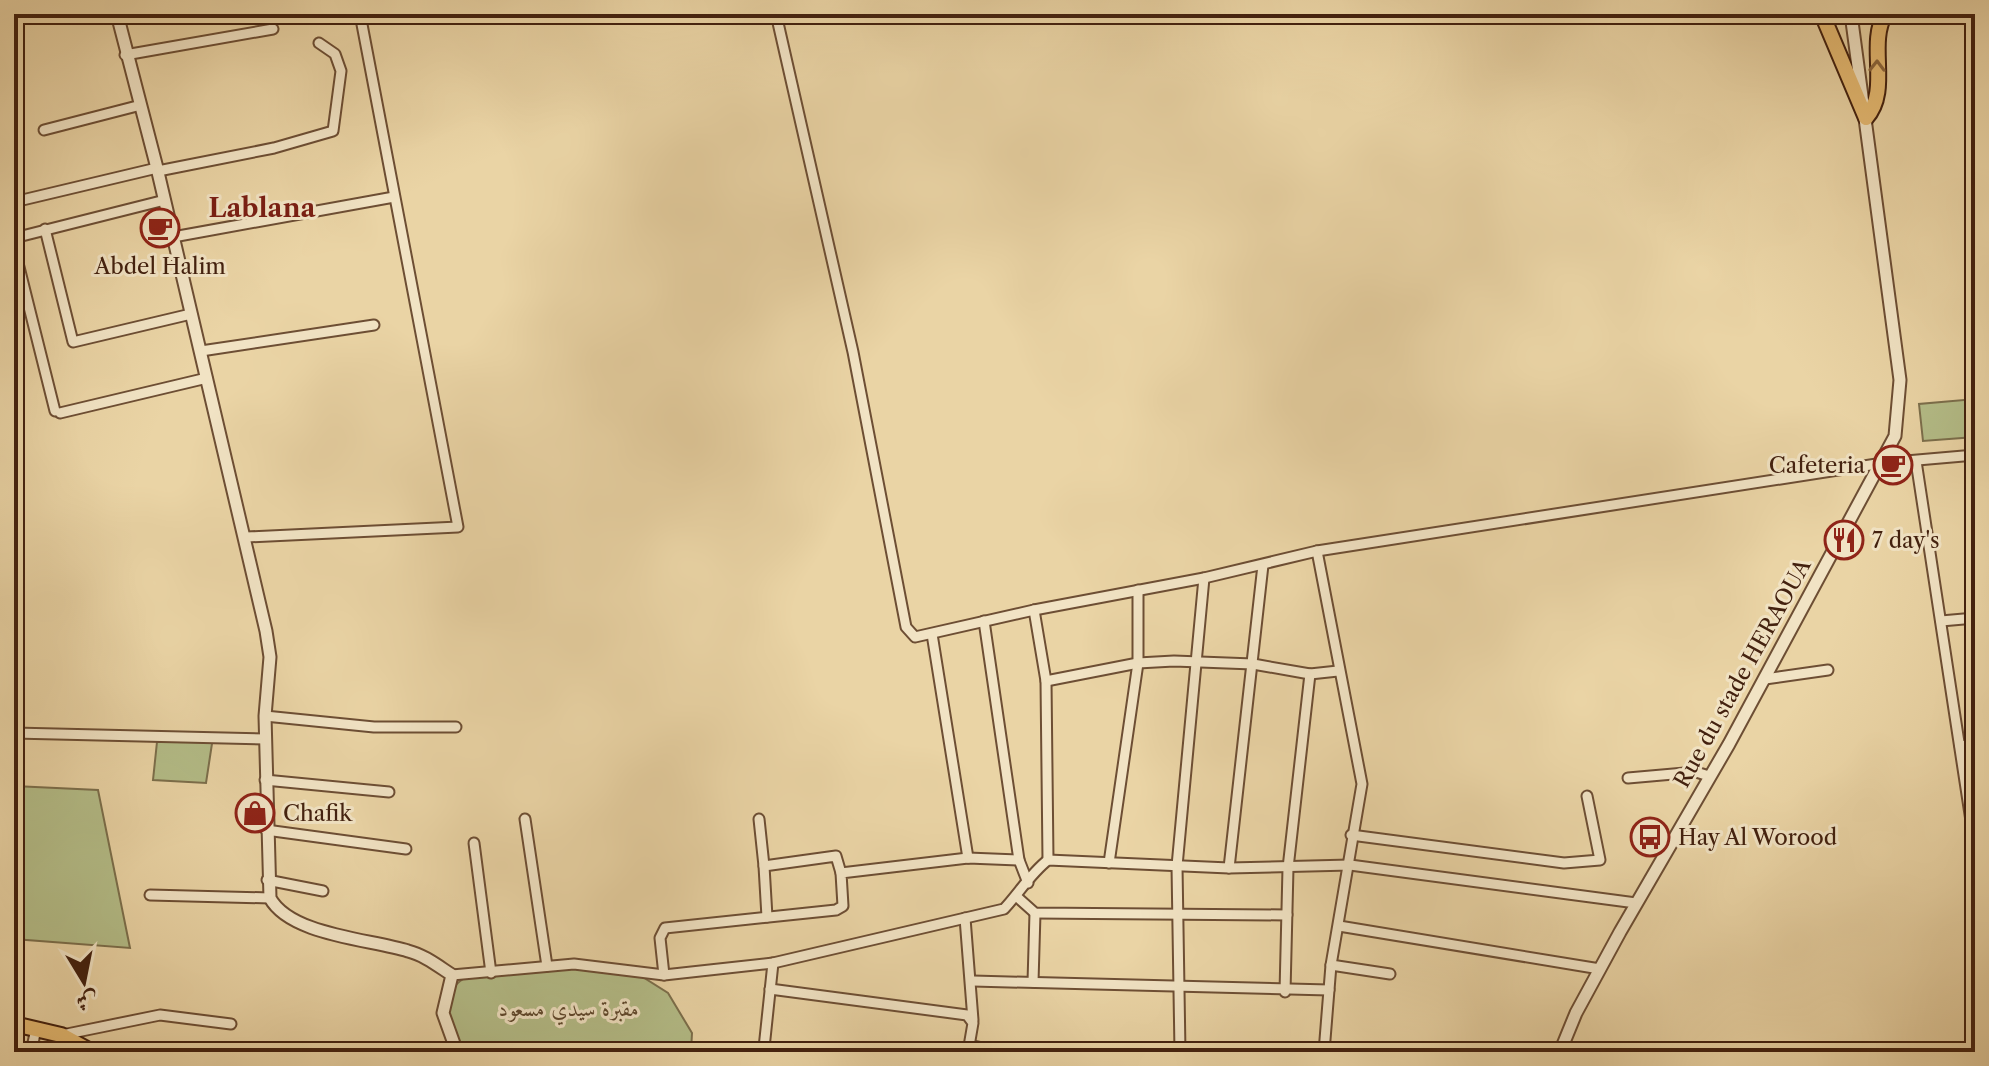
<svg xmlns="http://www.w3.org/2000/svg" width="1989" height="1066" font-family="'Libre Caslon Text',Amiri,serif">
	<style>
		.green { fill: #b4bd88; stroke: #7c6f4c; stroke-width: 2 }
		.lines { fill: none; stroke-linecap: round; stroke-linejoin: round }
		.minor-casing { stroke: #6d4e34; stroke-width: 13 }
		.tertiary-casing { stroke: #6d4e34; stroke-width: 15 }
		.primary-casing { stroke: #43210f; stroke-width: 18 }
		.trunk-casing { stroke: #43210f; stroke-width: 18 }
		.minor { stroke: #f1e3c4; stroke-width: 9 }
		.tertiary { stroke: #f1e3c4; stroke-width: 11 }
		.primary { stroke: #e5ba72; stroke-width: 14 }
		.trunk { stroke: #e5ba72; stroke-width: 14 }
		.oneway { stroke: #8c663c }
		.labels { text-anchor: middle; stroke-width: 6; stroke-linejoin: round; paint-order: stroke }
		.poi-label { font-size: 22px; fill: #43210f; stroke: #f1e3c4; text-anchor: start }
		.street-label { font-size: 22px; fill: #43210f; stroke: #f1e3c4 }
		.park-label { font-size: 22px; font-style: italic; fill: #5f482d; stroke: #f1e3c4 }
		.quarter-label { font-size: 26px; font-weight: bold; fill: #7a1f14; stroke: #f1e3c4 }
	</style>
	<rect width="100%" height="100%" fill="#ead4a5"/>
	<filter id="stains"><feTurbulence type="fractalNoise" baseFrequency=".0025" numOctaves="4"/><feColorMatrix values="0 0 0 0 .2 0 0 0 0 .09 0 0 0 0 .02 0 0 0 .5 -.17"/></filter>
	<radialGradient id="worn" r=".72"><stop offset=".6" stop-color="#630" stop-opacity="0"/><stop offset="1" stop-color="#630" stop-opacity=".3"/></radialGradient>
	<g class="green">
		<polygon points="1975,399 1975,437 1923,441 1919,404"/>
		<polygon points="213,737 206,783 153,780 157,742"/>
		<polygon points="14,786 98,790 130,948 14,939"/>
		<path d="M540,964l90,5 38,24 24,40 -1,19h-231c-4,-10 -14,-24 -14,-35 -4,-53 57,-48 94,-53z"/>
	</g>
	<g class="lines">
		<defs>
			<g id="minor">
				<polyline points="776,14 853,352 906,627 915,637 1034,610 1204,578 1317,551 1883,463 1975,455"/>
				<polyline points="117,17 140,14"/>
				<polyline points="125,55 273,29"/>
				<polyline points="44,130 141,105"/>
				<polyline points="158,171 274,148 333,131 341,71 335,54 319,43"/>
				<polyline points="14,202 157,168"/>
				<polyline points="45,229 73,342 191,314"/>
				<polyline points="173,237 394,197"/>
				<polyline points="14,238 165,200"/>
				<polyline points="14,247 55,411"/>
				<polyline points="201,351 374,325"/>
				<polyline points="60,413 207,378"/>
				<polyline points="1916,461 1975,847"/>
				<polyline points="247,537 458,527 360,14"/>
				<polyline points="1317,551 1362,784 1331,965 1390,974"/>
				<polyline points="1034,610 1046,681 1048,860"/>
				<polyline points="984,621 1019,860 1028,883"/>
				<polyline points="1941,621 1975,618"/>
				<polyline points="932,634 968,858"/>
				<polyline points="1765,679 1828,670"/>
				<polyline points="1046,681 1138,663 1174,661 1253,664 1310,674 1338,671"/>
				<polyline points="265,716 374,727 456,727"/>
				<polyline points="14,733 266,739"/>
				<polyline points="1960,746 1975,744"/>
				<polyline points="1628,778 1696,772 1709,776"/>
				<polyline points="265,780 389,792"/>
				<polyline points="525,819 547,966"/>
				<polyline points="759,819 764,866"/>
				<polyline points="266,830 406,849"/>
				<polyline points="1351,835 1564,863 1600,860 1587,796"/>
				<polyline points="474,843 491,973"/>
				<polyline points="1109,863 1138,663 1138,590"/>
				<polyline points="1229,868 1263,565"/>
				<polyline points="267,880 323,891"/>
				<polyline points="150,895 270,898"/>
				<polyline points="1016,896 1035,913 1287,915"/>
				<polyline points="767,917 764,866 836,856 841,873"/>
				<polyline points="965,918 973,1020"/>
				<polyline points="1339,926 1600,969"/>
				<polyline points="773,963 764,1048 802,1052"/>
				<path d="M452,975l122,-11 90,11 109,-12 231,-54c15,-16 27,-36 44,-49l181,8 121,-3 286,38"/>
				<polyline points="664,975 660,938 665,928 836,910 843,906 841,873 968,858 1019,860"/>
				<polyline points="973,981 1329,990"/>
				<polyline points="1033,982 1035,913"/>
				<polyline points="770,989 967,1015 973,1023 968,1052"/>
				<polyline points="1285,992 1288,868 1310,674"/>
				<polyline points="62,1035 160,1015 231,1024"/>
				<polyline points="969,1045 1001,1052"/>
				<polyline points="31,1052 36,1029"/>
				<polyline points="1180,1052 1177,866 1204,578"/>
				<polyline points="1324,1052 1331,965"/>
			</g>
			<g id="tertiary">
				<path d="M117,14l40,154 109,463 4,26 -5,59 5,182c20,37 99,41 138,53 16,4 30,15 44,24l-9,38 14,39"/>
				<polyline points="1560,1052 1576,1013 1620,932 1729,744 1895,436 1900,380 1851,14"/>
			</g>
			<polyline id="primary" points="14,1024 61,1035 92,1052"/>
			<g id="trunk">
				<path d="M1822,14l44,104c25,-28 1,-73 19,-104"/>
				<polyline points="1962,14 1975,19"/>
			</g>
		</defs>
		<use href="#minor" class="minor-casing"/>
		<use href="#tertiary" class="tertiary-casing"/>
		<use href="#primary" class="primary-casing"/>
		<use href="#trunk" class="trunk-casing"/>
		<use href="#minor" class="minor"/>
		<use href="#tertiary" class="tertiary"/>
		<use href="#primary" class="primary"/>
		<use href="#trunk" class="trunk"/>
	</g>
	<defs><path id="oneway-chevron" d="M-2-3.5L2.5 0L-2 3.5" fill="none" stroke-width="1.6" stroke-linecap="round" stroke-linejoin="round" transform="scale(2)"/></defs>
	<use class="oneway" href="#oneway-chevron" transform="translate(1877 66) rotate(-89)"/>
	<defs>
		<symbol id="cafe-ring" viewBox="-11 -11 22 22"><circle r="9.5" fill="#f1e3c4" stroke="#8f2418" stroke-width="1.5"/><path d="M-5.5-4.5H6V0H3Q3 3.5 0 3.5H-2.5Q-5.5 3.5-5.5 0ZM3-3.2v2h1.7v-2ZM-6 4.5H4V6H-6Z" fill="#8f2418"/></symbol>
		<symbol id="restaurant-ring" viewBox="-11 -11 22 22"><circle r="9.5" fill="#f1e3c4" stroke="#8f2418" stroke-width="1.5"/><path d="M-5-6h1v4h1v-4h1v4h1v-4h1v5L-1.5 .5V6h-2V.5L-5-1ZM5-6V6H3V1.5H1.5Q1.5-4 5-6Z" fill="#8f2418"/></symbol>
		<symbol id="shop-ring" viewBox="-11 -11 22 22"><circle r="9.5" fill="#f1e3c4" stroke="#8f2418" stroke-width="1.5"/><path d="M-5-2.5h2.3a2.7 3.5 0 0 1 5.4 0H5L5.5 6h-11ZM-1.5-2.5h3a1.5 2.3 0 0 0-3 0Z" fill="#8f2418"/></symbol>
		<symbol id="bus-ring" viewBox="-11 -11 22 22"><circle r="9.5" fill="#f1e3c4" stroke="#8f2418" stroke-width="1.5"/><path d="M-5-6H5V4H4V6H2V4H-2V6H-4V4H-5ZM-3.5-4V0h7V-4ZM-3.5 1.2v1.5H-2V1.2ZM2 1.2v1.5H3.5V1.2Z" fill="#8f2418"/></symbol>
	</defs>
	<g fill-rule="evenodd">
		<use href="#cafe-ring" x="138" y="206" width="44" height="44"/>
		<use href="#cafe-ring" x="1871" y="443" width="44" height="44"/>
		<use href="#restaurant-ring" x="1822" y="518" width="44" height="44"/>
		<use href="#shop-ring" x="233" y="791" width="44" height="44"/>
		<use href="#bus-ring" x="1628" y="815" width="44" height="44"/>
	</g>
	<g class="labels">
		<g class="poi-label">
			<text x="160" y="274" text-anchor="middle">Abdel Halim</text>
			<text x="1865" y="473" text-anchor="end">Cafeteria</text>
			<text x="1872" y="548">7 day's</text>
			<text x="283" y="821">Chafik</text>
			<text x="1678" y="845">Hay Al Worood</text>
		</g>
		<g class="street-label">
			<text transform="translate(1742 673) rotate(-61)" y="8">Rue du stade HERAOUA</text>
		</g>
		<g class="park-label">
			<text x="569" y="1016">مقبرة سيدي مسعود</text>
		</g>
		<g class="quarter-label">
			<text x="262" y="217">Lablana</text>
		</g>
	</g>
	<rect width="1989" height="1066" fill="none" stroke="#ead4a5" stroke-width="48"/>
	<rect x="16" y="16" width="1957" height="1034" fill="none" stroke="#43210f" stroke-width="4"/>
	<rect x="24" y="24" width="1941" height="1018" fill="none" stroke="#43210f" stroke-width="2"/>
	<g transform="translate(84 982) rotate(170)" stroke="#f1e3c4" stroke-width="6" paint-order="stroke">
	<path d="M0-6L14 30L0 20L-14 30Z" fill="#43210f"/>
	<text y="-12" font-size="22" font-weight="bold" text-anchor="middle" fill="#43210f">ش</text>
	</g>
	<rect width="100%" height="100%" filter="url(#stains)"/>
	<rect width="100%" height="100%" fill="url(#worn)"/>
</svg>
